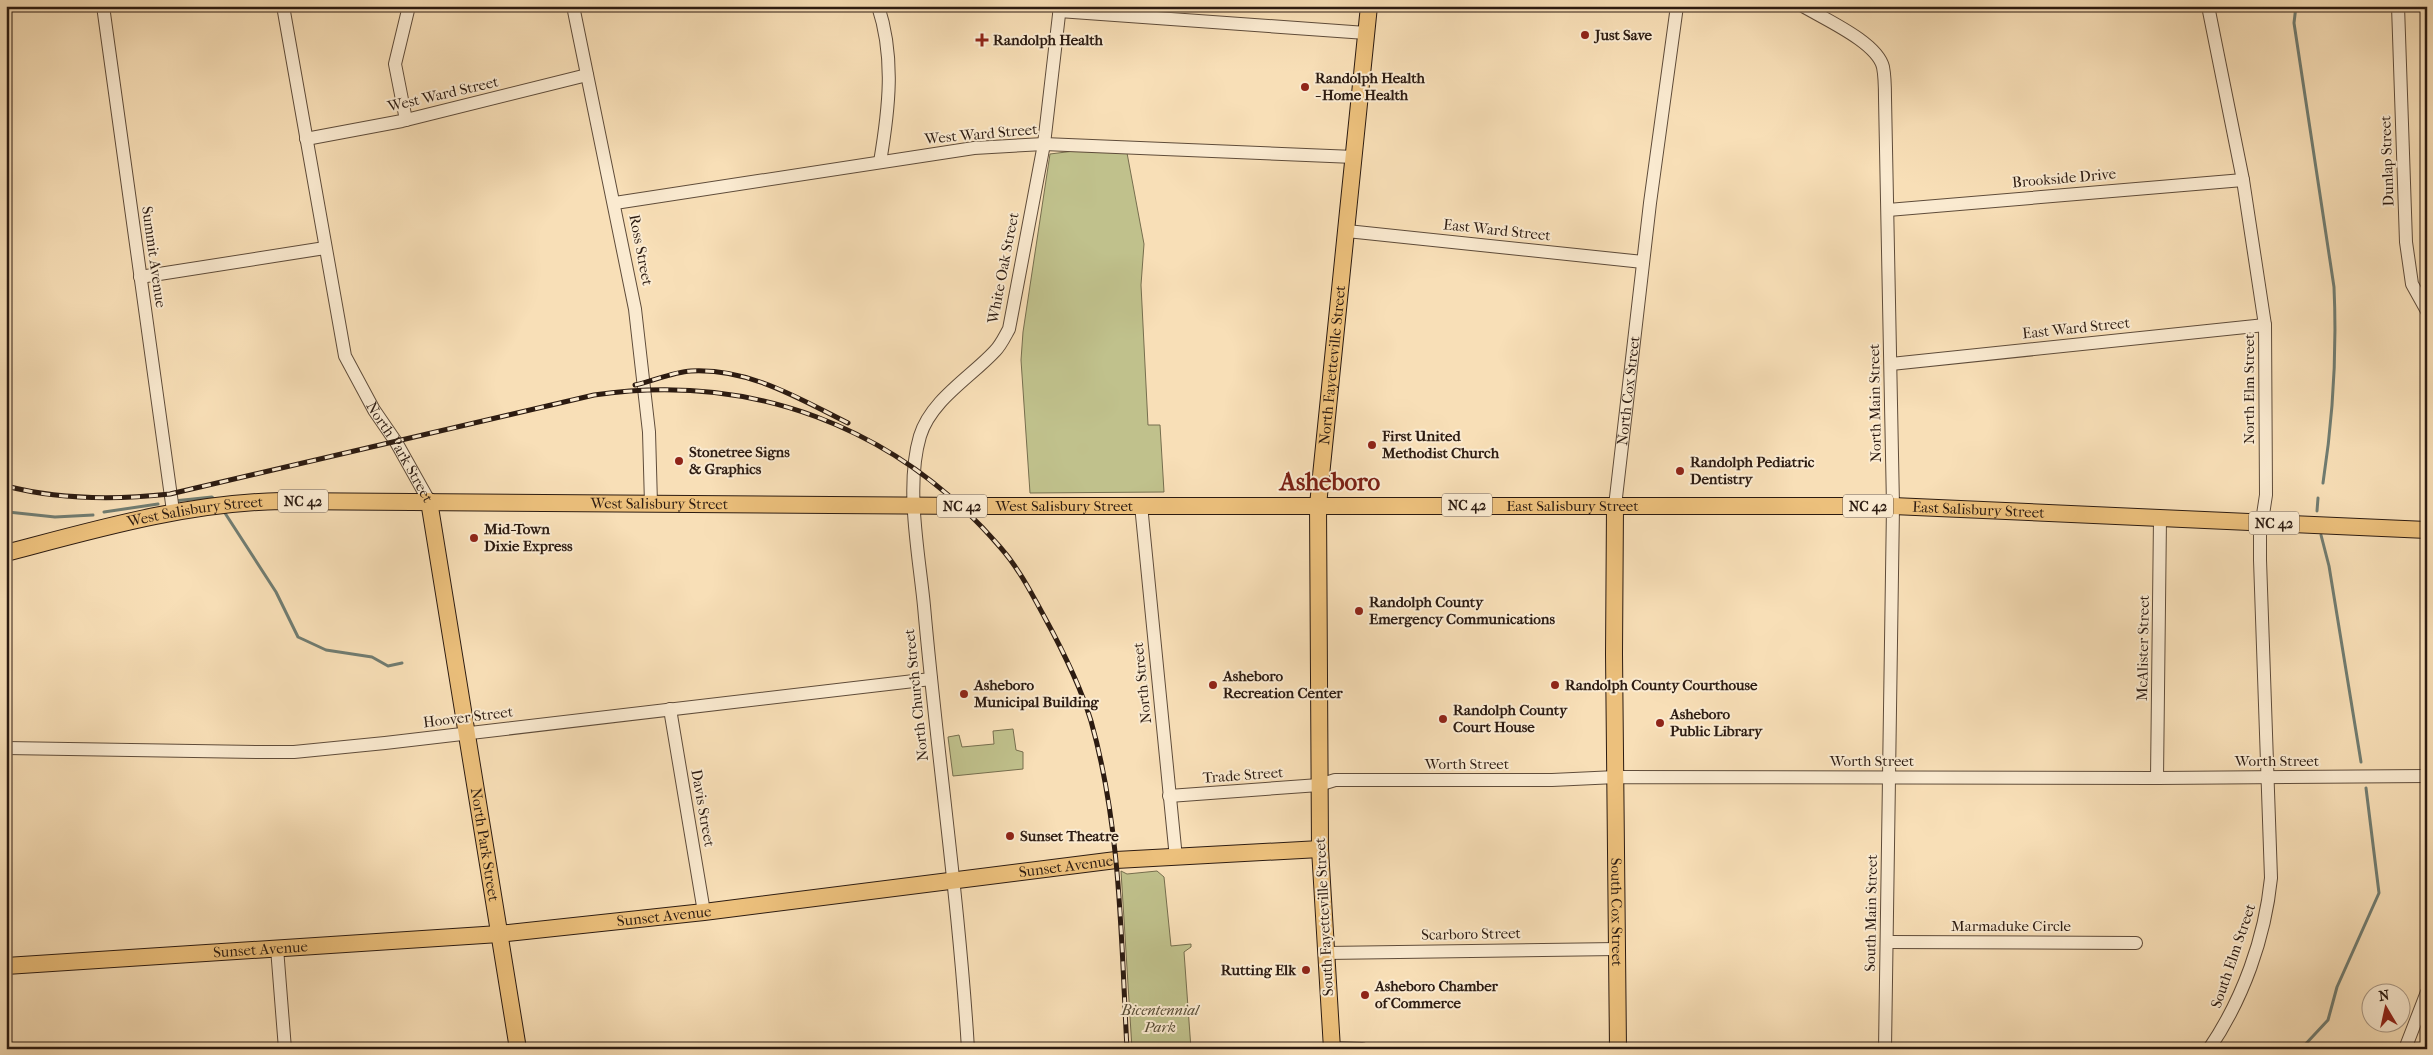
<svg xmlns="http://www.w3.org/2000/svg" width="2433" height="1055" font-family="'IM FELL French Canon',serif">
	<style>
		.green { fill: #c0c18c; stroke: #766e4e }
		.lines { fill: none; stroke-linecap: round; stroke-linejoin: round }
		.stream { stroke: #707c71; stroke-width: 3 }
		.minor-casing { stroke: #5f4c3a; stroke-width: 14 }
		.major-casing { stroke: #2c1b11; stroke-width: 18 }
		.minor { stroke: #faead0; stroke-width: 12 }
		.major { stroke: #ecc07c; stroke-width: 16 }
		.rail-casing { stroke: #2c1b11; stroke-width: 5 }
		.rail { stroke: #faead0; stroke-width: 3; stroke-dasharray: 9; stroke-linecap: butt }
		.poi-dot { fill: #8f2418; stroke: #faead0; stroke-width: 2 }
		.labels { text-anchor: middle; stroke-width: 4; stroke-linejoin: round; paint-order: stroke }
		.shield { fill: #faead0; stroke: #6a594a; stroke-width: 1 }
		.shield-label { font-size: 14px; font-weight: bold; fill: #2c1b11 }
		.poi-label { font-size: 15px; font-weight: bold; fill: #2c1b11; stroke: #faead0; text-anchor: start }
		.street-label { font-size: 15px; fill: #2c1b11; stroke: #faead0 }
		.park-label { font-size: 15px; font-style: italic; fill: #584d36; stroke: #faead0 }
		.town-label { font-size: 25px; font-weight: bold; fill: #7a1f14; stroke: #faead0 }
	</style>
	<rect width="100%" height="100%" fill="#f8dfb7"/>
	<filter id="stains"><feTurbulence type="fractalNoise" baseFrequency=".004" numOctaves="4"/><feColorMatrix values="0 0 0 0 .2 0 0 0 0 .09 0 0 0 0 .02 0 0 0 .5 -.17"/></filter>
	<radialGradient id="worn" r=".72"><stop offset=".6" stop-color="#630" stop-opacity="0"/><stop offset="1" stop-color="#630" stop-opacity=".3"/></radialGradient>
	<g class="green">
		<polygon points="1074,151 1127,153 1144,244 1141,285 1148,425 1160,425 1164,492 1030,493 1021,360 1023,332 1050,154"/>
		<polygon points="1013,729 1016,750 1023,752 1023,769 953,776 948,737 959,735 962,747 994,744 993,731"/>
		<polygon points="1121,871 1127,874 1157,871 1164,877 1171,946 1191,944 1191,947 1184,952 1191,1049 1132,1049"/>
	</g>
	<g class="lines">
		<g class="stream">
			<path d="M2296,6l-2,17 40,264c3,66 -1,131 -11,196"/>
			<polyline points="174,501 212,497 216,501"/>
			<polyline points="223,510 276,592 298,637 326,650 372,657 388,666 402,663"/>
			<polyline points="2317,511 2318,498"/>
			<polyline points="8,512 55,517 93,515"/>
			<polyline points="104,512 158,504"/>
			<polyline points="2321,535 2329,566 2361,762"/>
			<polyline points="2301,1049 2328,1020 2337,987 2379,893 2366,788"/>
		</g>
		<defs>
			<g id="minor">
				<polyline points="103,6 173,511"/>
				<path id="s1" d="M283,6l62,350 29,54 22,32 33,59"/>
				<polyline points="573,6 635,309 649,432 651,504"/>
				<path d="M878,6c17,51 11,103 2,156"/>
				<path d="M1803,6c21,13 74,36 80,61 2,10 2,21 2,31l8,408 -8,543"/>
				<path d="M2208,6l35,174 22,145 1,170 -6,39v26l11,318c-6,60 -28,121 -62,171"/>
				<polyline points="2398,6 2406,242 2412,284 2427,311"/>
				<polyline points="1059,11 1366,33"/>
				<polyline points="406,120 395,64 409,6"/>
				<polyline points="306,139 402,121 587,75"/>
				<polyline points="615,203 974,148 1044,144 1354,157"/>
				<polyline points="1888,210 2243,180"/>
				<polyline points="1347,231 1643,262"/>
				<polyline points="140,277 325,248"/>
				<polyline points="1891,364 2265,325"/>
				<polyline points="1141,505 1176,858"/>
				<path id="s2" d="M1615,506l35,-303 27,-197"/>
				<polyline points="670,709 704,912"/>
				<polyline points="6,748 261,752 294,752 385,743 931,679"/>
				<polyline points="2157,778 2160,518"/>
				<polyline points="1169,796 1319,785 1335,780 1552,780 1616,777 2157,778 2427,776"/>
				<polyline points="1887,942 2136,943"/>
				<polyline points="277,948 285,1049"/>
				<polyline points="1326,953 1617,949"/>
				<polyline points="1332,1048 1362,1049"/>
				<path d="M968,1049c-9,-148 -31,-295 -44,-443 -5,-52 -19,-119 -4,-170 11,-36 51,-59 75,-85 6,-6 10,-15 14,-22l35,-185 16,-138"/>
				<polyline points="2405,1049 2427,992"/>
			</g>
			<g id="major">
				<path id="s3" d="M429,501l89,548"/>
				<path id="s4" d="M1615,506l-1,148 4,395"/>
				<path id="s5" d="M6,553c91,-24 180,-50 275,-52l690,5h922l534,24"/>
				<path id="s6" d="M6,966l493,-32 205,-22 412,-52 204,-11"/>
				<path id="s7" d="M1332,1049l-12,-200 -2,-344 51,-499"/>
			</g>
		</defs>
		<use href="#minor" class="minor-casing"/>
		<use href="#major" class="major-casing"/>
		<use href="#minor" class="minor"/>
		<use href="#major" class="major"/>
		<defs>
			<g id="rail">
				<path d="M635,385c18,-4 38,-13 56,-14 58,-3 107,27 157,52"/>
				<path d="M6,486c54,14 109,14 164,8l424,-99c157,-23 302,31 406,152 18,20 32,47 45,71 18,33 35,67 46,103 30,106 30,218 36,328"/>
			</g>
		</defs>
		<use href="#rail" class="rail-casing"/>
		<use href="#rail" class="rail"/>
	</g>
	<g class="poi-dot">
		<circle cx="1585" cy="35" r="5"/>
		<path d="M979.5 32.5h5v5h5v5h-5v5h-5v-5h-5v-5h5z"/>
		<circle cx="1305" cy="87" r="5"/>
		<circle cx="1372" cy="445" r="5"/>
		<circle cx="679" cy="461" r="5"/>
		<circle cx="1680" cy="471" r="5"/>
		<circle cx="474" cy="538" r="5"/>
		<circle cx="1359" cy="611" r="5"/>
		<circle cx="1213" cy="685" r="5"/>
		<circle cx="1555" cy="685" r="5"/>
		<circle cx="964" cy="694" r="5"/>
		<circle cx="1443" cy="719" r="5"/>
		<circle cx="1660" cy="723" r="5"/>
		<circle cx="1010" cy="836" r="5"/>
		<circle cx="1306" cy="970" r="5"/>
		<circle cx="1365" cy="995" r="5"/>
	</g>
	<g class="labels">
		<g class="shield">
			<rect x="278" y="489.5" width="50" height="23" rx="4"/>
			<rect x="1442" y="493.5" width="50" height="23" rx="4"/>
			<rect x="937" y="494.5" width="50" height="23" rx="4"/>
			<rect x="1843" y="494.5" width="50" height="23" rx="4"/>
			<rect x="2249" y="511.5" width="50" height="23" rx="4"/>
		</g>
		<g class="shield-label">
			<text x="303" y="506">NC 42</text>
			<text x="1467" y="510">NC 42</text>
			<text x="962" y="511">NC 42</text>
			<text x="1868" y="511">NC 42</text>
			<text x="2274" y="528">NC 42</text>
		</g>
		<g class="poi-label">
			<text x="1595" y="40">Just Save</text>
			<text x="993" y="45">Randolph Health</text>
			<text x="1315" y="83">Randolph Health<tspan x="1315" dy="17">- Home Health</tspan></text>
			<text x="1382" y="441">First United<tspan x="1382" dy="17">Methodist Church</tspan></text>
			<text x="689" y="457">Stonetree Signs<tspan x="689" dy="17">&amp; Graphics</tspan></text>
			<text x="1690" y="467">Randolph Pediatric<tspan x="1690" dy="17">Dentistry</tspan></text>
			<text x="484" y="534">Mid-Town<tspan x="484" dy="17">Dixie Express</tspan></text>
			<text x="1369" y="607">Randolph County<tspan x="1369" dy="17">Emergency Communications</tspan></text>
			<text x="1223" y="681">Asheboro<tspan x="1223" dy="17">Recreation Center</tspan></text>
			<text x="974" y="690">Asheboro<tspan x="974" dy="17">Municipal Building</tspan></text>
			<text x="1565" y="690">Randolph County Courthouse</text>
			<text x="1453" y="715">Randolph County<tspan x="1453" dy="17">Court House</tspan></text>
			<text x="1670" y="719">Asheboro<tspan x="1670" dy="17">Public Library</tspan></text>
			<text x="1020" y="841">Sunset Theatre</text>
			<text x="1296" y="975" text-anchor="end">Rutting Elk</text>
			<text x="1375" y="991">Asheboro Chamber<tspan x="1375" dy="17">of Commerce</tspan></text>
		</g>
		<g class="street-label">
			<text transform="translate(443 94) rotate(-13)" y="5">West Ward Street</text>
			<text transform="translate(981 134) rotate(-5)" y="5">West Ward Street</text>
			<text transform="translate(2387 161) rotate(-92)" y="5">Dunlap Street</text>
			<text transform="translate(2064 178) rotate(-5)" y="5">Brookside Drive</text>
			<text transform="translate(1497 230) rotate(6)" y="5">East Ward Street</text>
			<text transform="translate(641 250) rotate(79)" y="5">Ross Street</text>
			<text transform="translate(154 257) rotate(82)" y="5">Summit Avenue</text>
			<text transform="translate(1003 268) rotate(-79)" y="5">White Oak Street</text>
			<text transform="translate(2076 328) rotate(-6)" y="5">East Ward Street</text>
			<text dy="5" stroke="none"><textPath href="#s7" startOffset="685">North Fayetteville Street</textPath></text>
			<text transform="translate(2249 389) rotate(-90)" y="5">North Elm Street</text>
			<text dy="5" stroke="none"><textPath href="#s2" startOffset="116">North Cox Street</textPath></text>
			<text transform="translate(1875 403) rotate(-91)" y="5">North Main Street</text>
			<text dy="5" stroke="none"><textPath href="#s1" startOffset="466">North Park Street</textPath></text>
			<text dy="5" stroke="none"><textPath href="#s5" startOffset="659">West Salisbury Street</textPath></text>
			<text dy="5" stroke="none"><textPath href="#s5" startOffset="1064">West Salisbury Street</textPath></text>
			<text dy="5" stroke="none"><textPath href="#s5" startOffset="1572">East Salisbury Street</textPath></text>
			<text dy="5" stroke="none"><textPath href="#s5" startOffset="1978">East Salisbury Street</textPath></text>
			<text dy="5" stroke="none"><textPath href="#s5" startOffset="194">West Salisbury Street</textPath></text>
			<text transform="translate(2143 648) rotate(-89)" y="5">McAlister Street</text>
			<text transform="translate(1142 683) rotate(-96)" y="5">North Street</text>
			<text transform="translate(916 695) rotate(-96)" y="5">North Church Street</text>
			<text transform="translate(468 717) rotate(-7)" y="5">Hoover Street</text>
			<text x="1872" y="766">Worth Street</text>
			<text x="2277" y="766">Worth Street</text>
			<text x="1467" y="769">Worth Street</text>
			<text transform="translate(1243 775) rotate(-4)" y="5">Trade Street</text>
			<text transform="translate(703 808) rotate(80)" y="5">Davis Street</text>
			<text dy="5" stroke="none"><textPath href="#s3" startOffset="348">North Park Street</textPath></text>
			<text dy="5" stroke="none"><textPath href="#s6" startOffset="1065">Sunset Avenue</textPath></text>
			<text dy="5" stroke="none"><textPath href="#s4" startOffset="406">South Cox Street</textPath></text>
			<text transform="translate(1871 913) rotate(-89)" y="5">South Main Street</text>
			<text dy="5" stroke="none"><textPath href="#s6" startOffset="660">Sunset Avenue</textPath></text>
			<text transform="translate(1324 917) rotate(-93)" y="5">South Fayetteville Street</text>
			<text x="2011" y="931">Marmaduke Circle</text>
			<text transform="translate(1471 934) rotate(-1)" y="5">Scarboro Street</text>
			<text dy="5" stroke="none"><textPath href="#s6" startOffset="255">Sunset Avenue</textPath></text>
			<text transform="translate(2233 956) rotate(-71)" y="5">South Elm Street</text>
		</g>
		<g class="park-label">
			<text x="1160" y="1015">Bicentennial<tspan x="1160" dy="17">Park</tspan></text>
		</g>
		<g class="town-label">
			<text x="1330" y="490">Asheboro</text>
		</g>
	</g>
	<rect width="2433" height="1055" fill="none" stroke="#f8dfb7" stroke-width="25"/>
	<rect x="8" y="8" width="2418" height="1040" fill="none" stroke="#2c1b11" stroke-width="2.5"/>
	<rect x="12" y="12" width="2408" height="1030" fill="none" stroke="#2c1b11"/>
	<g transform="translate(2386 1008) rotate(351)"><circle r="24" fill="#faead0" stroke="#a89784"/>
	<path d="M0-4L9 19L0 12L-9 19Z" fill="#8f2418"/>
	<text y="-8" font-size="14" font-weight="bold" text-anchor="middle" fill="#2c1b11">N</text>
	</g>
	<rect width="100%" height="100%" filter="url(#stains)"/>
	<rect width="100%" height="100%" fill="url(#worn)"/>
</svg>
